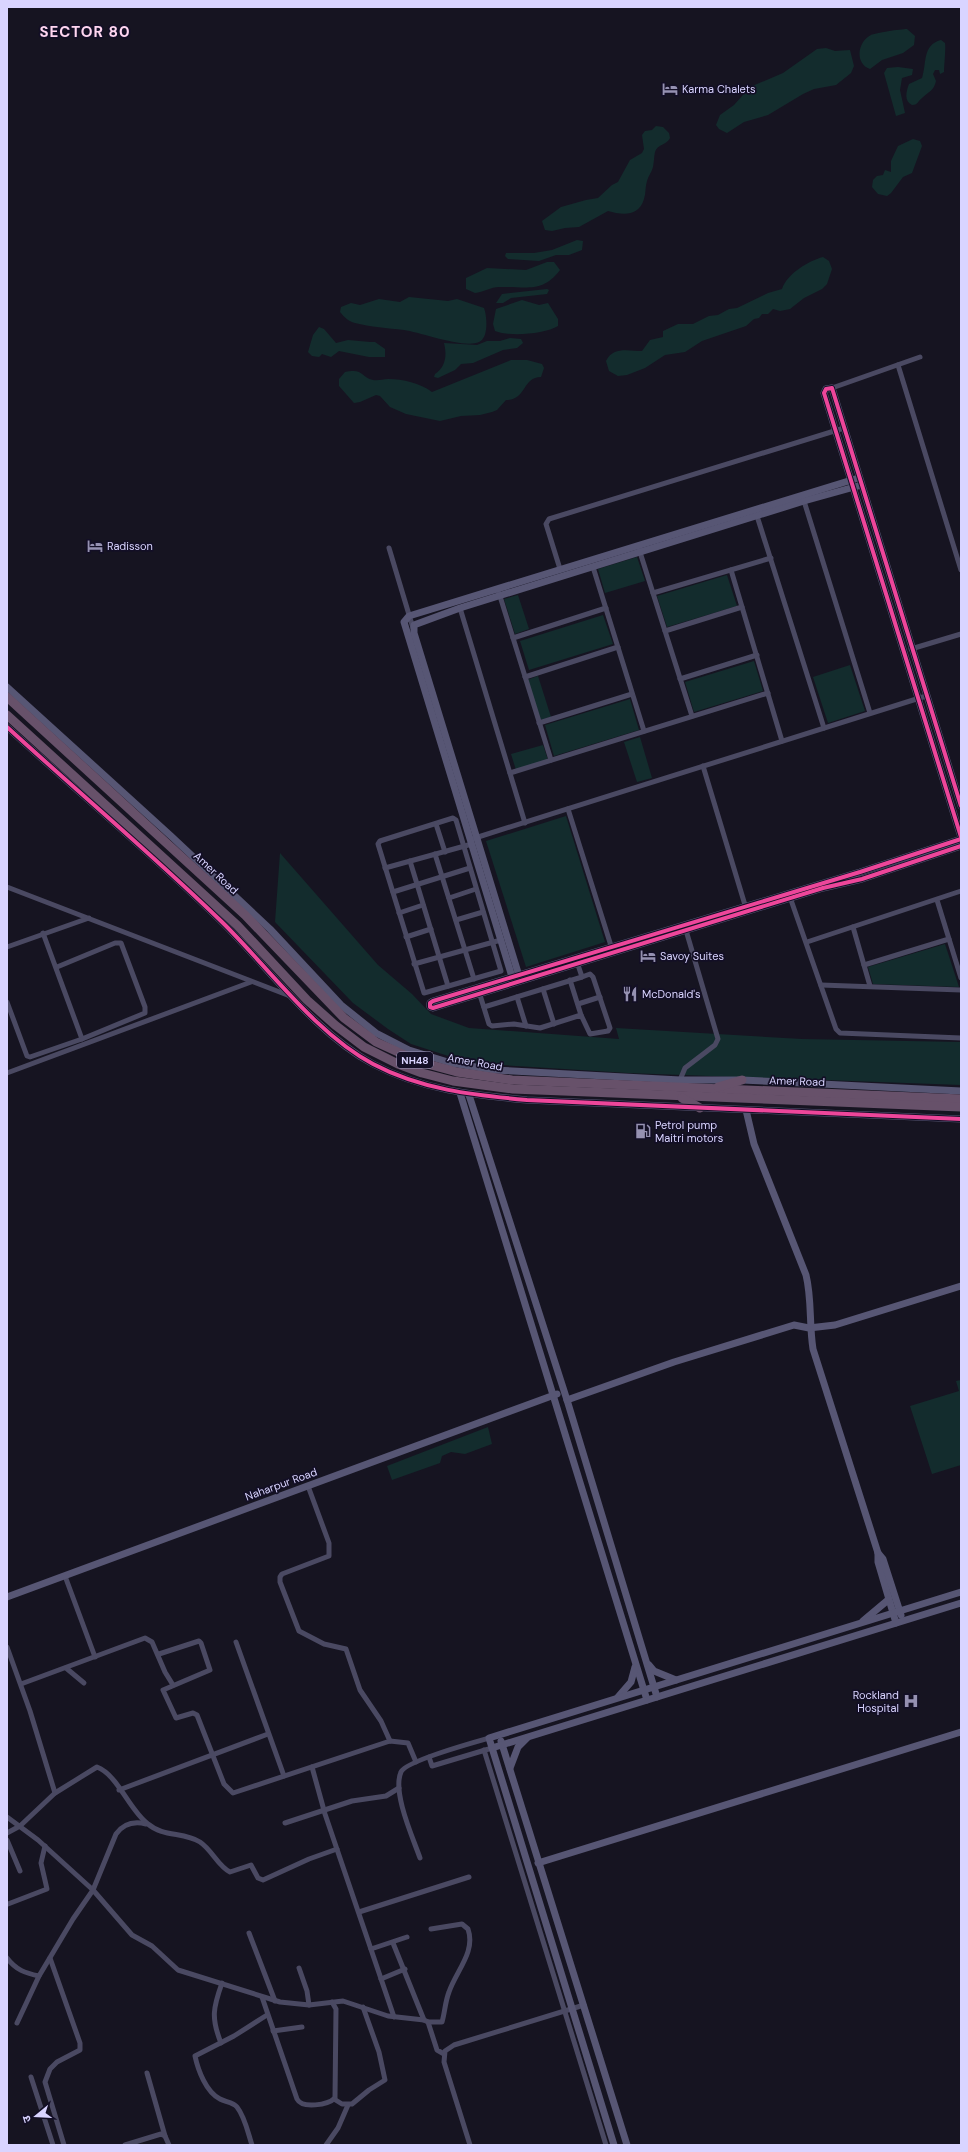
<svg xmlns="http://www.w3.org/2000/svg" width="968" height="2152" font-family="'DM Sans','Noto Sans Devanagari',sans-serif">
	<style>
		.green { fill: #132c2d }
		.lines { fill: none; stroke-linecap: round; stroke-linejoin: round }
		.street { stroke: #4a4962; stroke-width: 5 }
		.secondary { stroke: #575674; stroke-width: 7 }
		.highway { stroke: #67516a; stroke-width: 9 }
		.cycleway-casing { stroke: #130f26; stroke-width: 6 }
		.cycleway { stroke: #ed469a; stroke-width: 4 }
		.labels { text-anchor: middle; stroke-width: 3.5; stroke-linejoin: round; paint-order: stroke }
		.shield { fill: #130f26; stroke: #9e99be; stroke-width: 1 }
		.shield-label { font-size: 10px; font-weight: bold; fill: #d9d4ff }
		.poi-label { font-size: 11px; fill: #d9d4ff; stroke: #130f26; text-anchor: start }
		.street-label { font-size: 11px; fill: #d9d4ff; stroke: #130f26 }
		.district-label { font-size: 15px; font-weight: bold; letter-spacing: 1px; fill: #ffd6f0; stroke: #130f26 }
	</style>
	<rect width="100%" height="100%" fill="#161421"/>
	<g class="green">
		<path d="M907,29l8,7 -1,9 -11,8 -21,7 -12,9c-15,-5 -13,-27 1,-34 4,-2 30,-6 36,-6z"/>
		<path d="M941,40l4,3c1,5 -1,23 -1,29l-4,2 -1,-4h-4l-2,4 3,7c-2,10 -8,11 -14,17 -5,4 -4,7 -10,7 -8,-4 -6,-13 -3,-21l13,-6c5,-15 0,-33 19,-38z"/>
		<polygon points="826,48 835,51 850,50 854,66 851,73 836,85 814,89 803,94 768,115 744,122 727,133 719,129 716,125 720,115 734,105 750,87 783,73 817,49"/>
		<polygon points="898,67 913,69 912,75 902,78 900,90 905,113 896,116 884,73 887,68"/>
		<path d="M656,126l7,1 6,6 1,5c-3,7 -13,6 -15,14 -1,4 -1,10 -2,15 -1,5 -5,9 -6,14 -2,6 -1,12 -3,18 -5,18 -22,16 -36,12l-29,16 -14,1 -13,3 -7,-1 -3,-9 19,-14 25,-7 12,-2 14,-13 6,-3 12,-22 12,-7 2,-4 -2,-14 3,-4 7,-1z"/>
		<polygon points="913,139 920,141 922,146 912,173 903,177 891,193 887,196 878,194 872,187 873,180 877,176 883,175 885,170 891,172 891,161 898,146"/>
		<polygon points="577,240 583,241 582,250 569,255 556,255 539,261 508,259 505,256 506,253 534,253 552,250"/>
		<path d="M823,257l6,4 3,8 -5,15 -5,5 -18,9 -14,11 -10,2 -7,-2 -5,5h-6l-3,4 -5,1 -8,7 -44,15 -17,11 -20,3 -20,13 -18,7 -9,1 -9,-5 -3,-10c7,-15 23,-10 36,-10l8,-11 13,-3v-6l15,-7h15l16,-8 9,-1 11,-6 8,-1 31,-15 14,-4c5,-15 26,-28 41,-32z"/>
		<path d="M547,262h7l6,8c-18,24 -35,16 -61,17 -8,0 -16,5 -24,6l-9,-4v-11l21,-10 39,2z"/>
		<polygon points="547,289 549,290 547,294 511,298 503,303 496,303 502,294"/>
		<path d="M409,297l39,4 9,-2 27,9c3,8 5,30 -5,34 -15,7 -59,-10 -75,-12 -16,-2 -34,-3 -49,-7 -7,-2 -10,-5 -15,-11l1,-5 10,-4 9,2 19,-6 21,3z"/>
		<path d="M522,300l17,5 9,-2 10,16v7c-13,8 -48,11 -63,5l-2,-7 3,-15z"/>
		<polygon points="319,327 324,329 336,343 348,340 370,342 375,342 385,349 385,357 369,357 339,351 331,357 322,354 319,357 312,356 308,352 313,335"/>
		<path d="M510,338l11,1 2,4 -6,5 -14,2 -30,13 -12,1 -6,6 -17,8 -4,-1 1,-3c11,-7 12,-19 9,-31l33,2 10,-4h13z"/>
		<path d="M511,360h16l15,4 2,4 -3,9c-19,0 -14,23 -35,23l-9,10 -5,2 -12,3 -19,1 -21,5 -34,-7 -16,-7 -10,-11 -4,-1 -16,7 -6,1 -15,-17v-7l6,-7c19,-4 15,5 28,8 5,1 10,-1 15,-1 15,0 32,4 44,13z"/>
		<polygon points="637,557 645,581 605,593 598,569"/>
		<polygon points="727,575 737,606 667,627 657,596"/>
		<polygon points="518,595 529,629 515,634 504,599"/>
		<polygon points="603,615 613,644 529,670 520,641"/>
		<polygon points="754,661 763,691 694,712 685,682"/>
		<polygon points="850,665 865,711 828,723 813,677"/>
		<polygon points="538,676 551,717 540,720 527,680"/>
		<polygon points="630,699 639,730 554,756 545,725"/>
		<polygon points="640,737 652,778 637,782 624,742"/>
		<polygon points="543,745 548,760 516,770 511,754"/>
		<polygon points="566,816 605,942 526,967 486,841"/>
		<polygon points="280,853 378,965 412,994 431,1014 469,1028 619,1039 616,1028 802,1039 961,1042 961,1085 628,1073 470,1063 411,1044 388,1029 353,1003 275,922"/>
		<polygon points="945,944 959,987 873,984 868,967"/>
		<polygon points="961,1380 961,1465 932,1474 910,1406 959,1391 956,1381"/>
		<polygon points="488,1427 492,1444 465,1454 451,1452 442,1456 440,1463 392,1480 387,1466"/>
	</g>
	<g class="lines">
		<g class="street">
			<polyline points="898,365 961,570"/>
			<polyline points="832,388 920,357"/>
			<polyline points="804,501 870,713"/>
			<polyline points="757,516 824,728"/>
			<polyline points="389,548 413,628"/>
			<polyline points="639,549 692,716"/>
			<polyline points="593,567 644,731"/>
			<polyline points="560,569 546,524 549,519 844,428"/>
			<polyline points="731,570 782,741"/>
			<polyline points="499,593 551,760"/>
			<polyline points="653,593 771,558"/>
			<polyline points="460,608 525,823"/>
			<polyline points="665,631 742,607"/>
			<polyline points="513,638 606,608"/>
			<polyline points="911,649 961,634"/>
			<polyline points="525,677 618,647"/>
			<polyline points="680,679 757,655"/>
			<polyline points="539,723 632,694"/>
			<polyline points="703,766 745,905"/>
			<polyline points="510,773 768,693"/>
			<polyline points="568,809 612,949"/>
			<polygon points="453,818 456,820 501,971 424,993 378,844 380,841"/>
			<polyline points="436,824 445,852"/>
			<polyline points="475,838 926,696"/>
			<polyline points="435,854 474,979"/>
			<polyline points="410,861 448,986"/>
			<polyline points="385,868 472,844"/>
			<polyline points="7,887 290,996"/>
			<polyline points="393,892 470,868"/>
			<polyline points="449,898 476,889"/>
			<polyline points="791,900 836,1029 840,1033 961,1038"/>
			<polyline points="937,900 961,978"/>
			<polyline points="399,913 423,905"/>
			<polyline points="456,920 483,912"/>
			<polyline points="853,927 870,986"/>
			<polyline points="43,933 82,1039"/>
			<polyline points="406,937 431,929"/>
			<polyline points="807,942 961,891"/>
			<polyline points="7,947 89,918"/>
			<polyline points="414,964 501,940"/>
			<polyline points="864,965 949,939"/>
			<polyline points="570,980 581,1015"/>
			<polyline points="821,985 961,990"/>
			<polyline points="543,989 554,1024"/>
			<polyline points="480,995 489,1024 492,1026 514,1024 540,1028 581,1015 590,1034 608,1031 610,1028 593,977 590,974 582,977 578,965"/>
			<polyline points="517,997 526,1026"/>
			<polyline points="7,1002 27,1056 30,1057 82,1039 145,1013 145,1007 121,943 115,943 57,967"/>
			<polyline points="578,1004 600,997"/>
			<polyline points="484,1007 582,977"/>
			<polyline points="7,1073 251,982"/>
			<polyline points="680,1080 685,1068 715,1045 718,1039 685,927"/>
			<polyline points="308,1486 329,1543 329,1556 282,1574 280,1577 280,1582 299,1631 324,1644 346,1649 360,1690 381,1721 390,1741"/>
			<polyline points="65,1576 95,1657"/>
			<polyline points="236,1642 284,1776"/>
			<polyline points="7,1647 30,1711 55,1793"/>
			<polyline points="159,1654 199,1641 201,1643 210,1670 163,1690 176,1718 193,1713 197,1715 224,1784 233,1793 390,1741 408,1743 416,1762"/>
			<polyline points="66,1668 84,1683"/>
			<polyline points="21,1684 145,1638 152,1642 165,1672 173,1685"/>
			<polyline points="484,1750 606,2145"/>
			<polyline points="429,1757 432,1766 492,1748"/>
			<polyline points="312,1767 325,1814 394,2017"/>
			<polyline points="119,1790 268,1734"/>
			<polyline points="7,1817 38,1840 93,1890 132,1935 152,1946 178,1970 280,2002 309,2005 343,2001 388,2016 424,2020 428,2022 437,2050 444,2054"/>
			<polyline points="285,1823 352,1801 386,1796 399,1788"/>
			<path d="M7,1833l13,-7 35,-33 42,-26c21,8 32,43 51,57 15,13 36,8 52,18 12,8 18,24 30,30l21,-7 7,13 5,2 46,-21 28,-10"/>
			<polyline points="7,1840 20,1871"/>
			<path d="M420,1858c-7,-20 -28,-66 -19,-86 4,-11 74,-30 88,-34"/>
			<polyline points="8,1904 47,1889 41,1863 45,1846"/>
			<polyline points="359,1912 469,1877"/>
			<polyline points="249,1933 275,2001"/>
			<polyline points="393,1943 424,2020"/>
			<polyline points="371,1949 407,1937"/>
			<path d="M7,1958c9,12 18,15 32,18"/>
			<polyline points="50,1958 80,2043 80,2050 57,2062 50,2069 45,2082 64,2145"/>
			<polyline points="299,1968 307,1991 309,2005"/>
			<polyline points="381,1979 405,1969"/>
			<path d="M262,1997l35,102c5,10 31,6 38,-1l1,-89 -4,-7"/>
			<path d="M428,2022h14c3,-10 3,-20 7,-30 7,-21 27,-40 19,-63l-6,-5 -31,5"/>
			<path d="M17,2023l22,-47 34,-57 20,-29 23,-56c8,-11 18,-13 30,-10"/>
			<polyline points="273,2031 302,2027"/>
			<path d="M221,2043c-10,-25 -8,-35 1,-60"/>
			<polyline points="147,2073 165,2136"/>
			<polyline points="31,2077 53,2145"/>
			<polyline points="334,2099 342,2104 352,2104 369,2090 385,2080 379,2052 363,2007"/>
			<polyline points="125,2145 161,2134 165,2136 169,2145"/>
			<path d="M252,2145c-4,-12 -7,-28 -15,-38 -4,-5 -12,-5 -17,-8 -14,-7 -22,-29 -25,-43l39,-20 33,-21"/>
			<polyline points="326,2145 338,2128 348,2105"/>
			<polyline points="470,2145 444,2062 445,2051 454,2045 584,2005"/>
		</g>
		<g class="secondary">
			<polyline points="7,687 171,836 270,929 341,1005 376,1033 409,1050 451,1063 494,1070 680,1080 742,1080 961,1091"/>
			<path d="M7,727c71,65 146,128 215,195 47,46 93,111 151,142 49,26 100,31 154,36l434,19"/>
			<polyline points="961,806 832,388 826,389 824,393 961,837"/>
			<polyline points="961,839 860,872 433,1001 430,1003 430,1007 433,1008 823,888 862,879 961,846"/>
			<polyline points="520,979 414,633 414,625 460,608 804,501 858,486"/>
			<polyline points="513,980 404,622 409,616 855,479"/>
			<polyline points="460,1093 647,1700"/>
			<polyline points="469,1095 567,1400 657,1697"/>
			<path d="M746,1110l8,34 52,131c6,24 3,49 7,74l65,204v9l18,61"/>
			<polyline points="567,1400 674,1362 794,1325 809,1328 835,1325 961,1286"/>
			<polyline points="878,1553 883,1559 901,1615"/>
			<polyline points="7,1597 557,1394"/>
			<polyline points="863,1621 888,1600"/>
			<polyline points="649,1665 654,1671 676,1680"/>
			<polyline points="618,1697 631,1682 635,1667"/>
			<polyline points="501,1741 627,2145"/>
			<polyline points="492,1748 961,1603"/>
			<polyline points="510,1768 518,1747 527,1738"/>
			<polyline points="538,1863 961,1732"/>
			<polyline points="614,2145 489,1738 961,1592"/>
		</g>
		<g class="highway">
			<polyline points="7,697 245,915 344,1018 376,1042 420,1062 457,1072 512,1080 961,1099"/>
			<polyline points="7,715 237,925 307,1000 335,1025 364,1047 398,1064 422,1073 453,1081 513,1089 961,1107"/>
			<polyline points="718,1087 742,1080"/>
			<polyline points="682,1098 700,1108"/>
		</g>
		<defs>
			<g id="cycleway">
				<path d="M7,727c71,65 146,128 215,195 47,46 93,111 151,142 49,26 100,31 154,36l434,19"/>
				<polyline points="961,806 832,388 826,389 824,393 961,837"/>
				<polyline points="961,839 860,872 433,1001 430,1003 430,1007 433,1008 823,888 862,879 961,846"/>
			</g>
		</defs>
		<use href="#cycleway" class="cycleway-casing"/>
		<use href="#cycleway" class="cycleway"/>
	</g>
	<defs>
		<symbol id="hotel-bare" viewBox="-9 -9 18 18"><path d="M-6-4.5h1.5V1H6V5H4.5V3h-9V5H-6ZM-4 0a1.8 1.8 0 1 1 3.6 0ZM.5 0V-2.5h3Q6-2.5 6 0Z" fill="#9591b1" stroke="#130f26" stroke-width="2.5" paint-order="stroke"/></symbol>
		<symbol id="restaurant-bare" viewBox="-9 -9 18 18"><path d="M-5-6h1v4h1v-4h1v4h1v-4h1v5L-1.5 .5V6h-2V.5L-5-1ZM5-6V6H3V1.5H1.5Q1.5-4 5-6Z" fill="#9591b1" stroke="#130f26" stroke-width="2.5" paint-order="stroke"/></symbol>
		<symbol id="fuel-bare" viewBox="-9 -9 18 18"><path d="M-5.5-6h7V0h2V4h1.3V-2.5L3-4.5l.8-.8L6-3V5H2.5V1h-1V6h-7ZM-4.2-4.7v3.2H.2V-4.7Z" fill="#9591b1" stroke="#130f26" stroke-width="2.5" paint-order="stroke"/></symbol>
		<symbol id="hospital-bare" viewBox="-9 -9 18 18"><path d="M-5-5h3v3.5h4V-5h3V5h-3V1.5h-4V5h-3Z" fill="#9591b1" stroke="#130f26" stroke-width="2.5" paint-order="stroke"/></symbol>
	</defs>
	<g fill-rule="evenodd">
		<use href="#hotel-bare" x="659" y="78" width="22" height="22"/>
		<use href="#hotel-bare" x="84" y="535" width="22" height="22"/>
		<use href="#hotel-bare" x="637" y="945" width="22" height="22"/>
		<use href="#restaurant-bare" x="619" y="983" width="22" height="22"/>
		<use href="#fuel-bare" x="632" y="1120" width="22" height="22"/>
		<use href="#hospital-bare" x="900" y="1690" width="22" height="22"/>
	</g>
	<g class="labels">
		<rect class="shield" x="397" y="1052" width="36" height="16" rx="3"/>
		<g class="shield-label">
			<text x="415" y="1064">NH48</text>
		</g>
		<g class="poi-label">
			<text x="682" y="93">Karma Chalets</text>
			<text x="107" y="550">Radisson</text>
			<text x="660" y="960">Savoy Suites</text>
			<text x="642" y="998">McDonald's</text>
			<text x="655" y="1129">Petrol pump<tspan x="655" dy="13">Maitri motors</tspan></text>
			<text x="899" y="1699" text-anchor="end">Rockland<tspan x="899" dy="13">Hospital</tspan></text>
		</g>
		<g class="street-label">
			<text transform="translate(216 873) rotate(43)" y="4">Amer Road</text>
			<text transform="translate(475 1062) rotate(10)" y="4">Amer Road</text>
			<text transform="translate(797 1081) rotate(2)" y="4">Amer Road</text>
			<text transform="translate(281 1484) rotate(-20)" y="4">Naharpur Road</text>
		</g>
		<g class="district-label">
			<text x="85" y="37">SECTOR 80</text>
		</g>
	</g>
	<rect width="968" height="2152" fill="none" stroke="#d9d4ff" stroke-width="16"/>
	<g transform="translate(36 2116) rotate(252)" stroke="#130f26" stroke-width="3" paint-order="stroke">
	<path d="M0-3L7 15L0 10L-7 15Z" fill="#d9d4ff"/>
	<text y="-6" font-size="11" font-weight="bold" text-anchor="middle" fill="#d9d4ff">उ</text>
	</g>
</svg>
